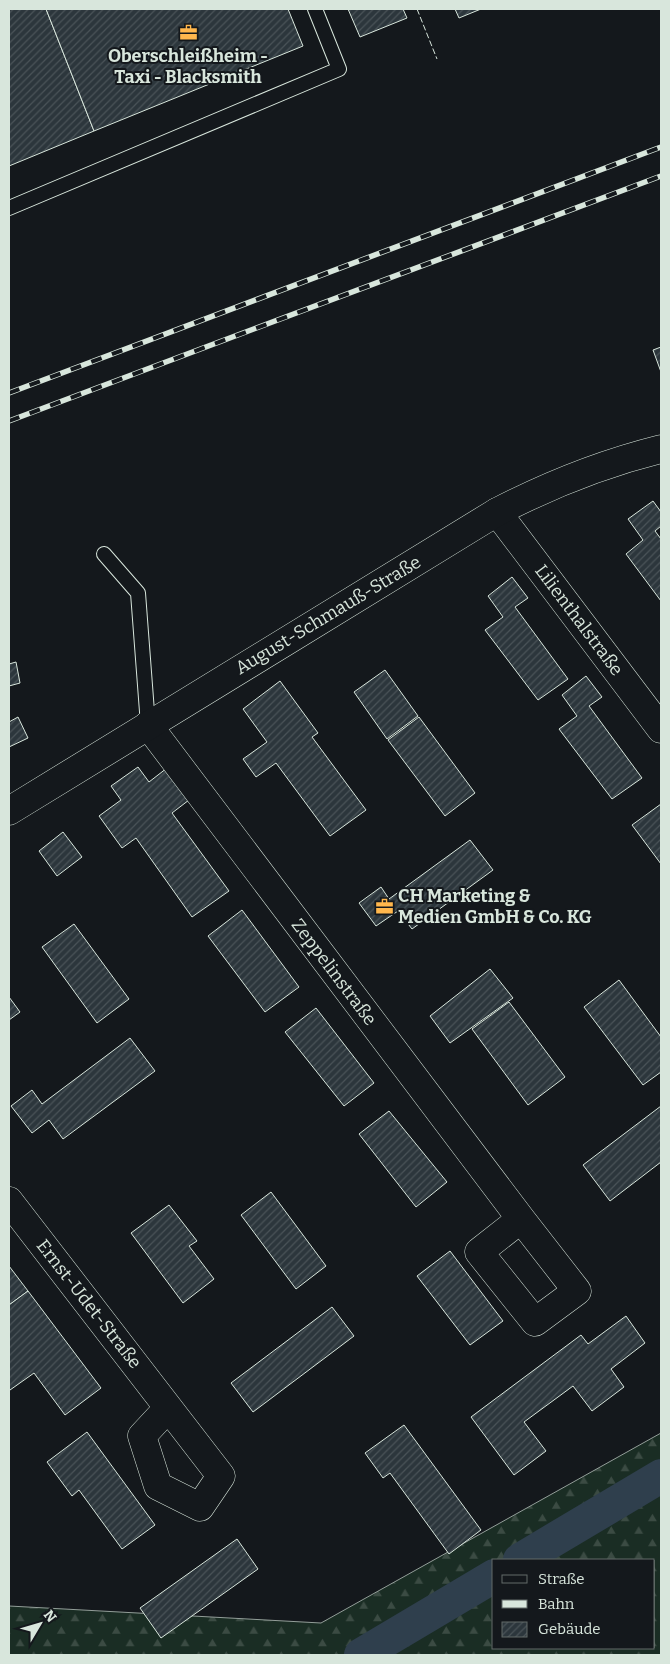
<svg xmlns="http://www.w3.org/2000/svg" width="670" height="1664" font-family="Bitter,serif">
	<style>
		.forest { fill: url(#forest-firs); stroke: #939e99; fill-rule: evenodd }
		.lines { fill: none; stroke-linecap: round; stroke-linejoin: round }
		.canal { stroke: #2f3f4d; stroke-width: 34 }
		.building { fill: url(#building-hatch); stroke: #d8e6dc }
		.lane-casing { stroke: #d8e6dc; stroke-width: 16 }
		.street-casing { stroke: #d8e6dc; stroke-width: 29 }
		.lane { stroke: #14181c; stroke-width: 14 }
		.street { stroke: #14181c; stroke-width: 28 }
		.rail-casing { stroke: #d8e6dc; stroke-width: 5.5 }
		.rail { stroke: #14181c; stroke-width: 4; stroke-dasharray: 11; stroke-linecap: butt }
		.fence { stroke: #d8e6dc; stroke-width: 1; stroke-dasharray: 6 2.5; stroke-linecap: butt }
		.labels { text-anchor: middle; stroke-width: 4; stroke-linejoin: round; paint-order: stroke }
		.poi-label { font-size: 18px; font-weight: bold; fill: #d8e6dc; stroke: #14181c }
		.street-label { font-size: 18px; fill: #d8e6dc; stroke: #14181c }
	</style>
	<defs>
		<pattern id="forest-firs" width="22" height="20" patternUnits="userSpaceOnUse" patternTransform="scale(1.25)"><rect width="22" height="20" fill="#1a2d24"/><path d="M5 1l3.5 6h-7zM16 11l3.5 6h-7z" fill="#3b4b43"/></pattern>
		<pattern id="building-hatch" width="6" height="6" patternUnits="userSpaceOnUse" patternTransform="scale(1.25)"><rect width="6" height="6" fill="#2c363c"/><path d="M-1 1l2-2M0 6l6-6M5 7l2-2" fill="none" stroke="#4a5358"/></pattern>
	</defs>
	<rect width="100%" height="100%" fill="#14181c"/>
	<path class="forest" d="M661,1433v222h-652v-49l312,17zM494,1560h160v88h-160z"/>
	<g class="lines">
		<g class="canal">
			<polyline points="520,1560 661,1476"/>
			<polyline points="361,1655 494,1576"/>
		</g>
	</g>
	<g class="building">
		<polygon points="9,9 46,9 94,131 9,166"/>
		<polygon points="46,9 288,9 303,46 94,131"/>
		<polygon points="348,9 403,9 407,18 360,37"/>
		<polygon points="455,9 481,9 459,18"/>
		<polygon points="661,347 661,372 653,350"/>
		<polygon points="653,501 661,512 661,526 655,531 661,539 661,601 626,554 643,540 628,519"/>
		<polygon points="512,577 528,598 515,607 568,679 538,700 485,630 503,617 488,596"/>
		<polygon points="16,662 20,683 9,686 9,664"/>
		<polygon points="385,670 418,716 387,739 354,692"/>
		<polygon points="586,676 602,697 589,706 642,778 612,799 559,729 577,716 562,695"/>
		<polygon points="280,681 318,733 312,737 366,810 330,836 276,763 256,777 243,759 267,742 243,709"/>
		<polygon points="18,717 28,738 9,747 9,722"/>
		<polygon points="419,717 475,793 445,816 388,740"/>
		<polygon points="138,767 149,782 167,768 189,800 172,813 229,891 192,917 136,838 122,848 99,816 121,800 111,786"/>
		<polygon points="661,804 661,864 632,825"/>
		<polygon points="63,832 82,857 57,876 39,851"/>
		<polygon points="470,840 493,870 412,929 398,911 376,926 359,903 381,887 389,899"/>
		<polygon points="242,910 299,987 265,1012 208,936"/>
		<polygon points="74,924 129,999 97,1023 42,947"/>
		<polygon points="490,969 513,998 450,1043 430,1016"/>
		<polygon points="619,980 661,1037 661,1072 643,1085 584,1007"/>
		<polygon points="9,997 20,1012 9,1020"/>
		<polygon points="509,1002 565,1077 528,1105 472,1029"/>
		<polygon points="316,1008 374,1083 344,1106 285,1032"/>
		<polygon points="130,1038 155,1071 63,1139 49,1120 32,1133 11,1106 32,1090 42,1104"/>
		<polygon points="661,1106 661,1162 610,1201 583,1165"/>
		<polygon points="389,1111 447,1182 416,1207 359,1134"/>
		<polygon points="271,1192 326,1266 296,1289 241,1215"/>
		<polygon points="169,1205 197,1241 189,1246 214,1279 183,1303 131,1233"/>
		<polygon points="450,1251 503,1321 470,1345 417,1276"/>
		<polygon points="9,1266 28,1291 9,1305"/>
		<polygon points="28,1291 101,1388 65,1415 34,1373 10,1390 9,1388 9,1305"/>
		<polygon points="332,1307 354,1336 253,1412 231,1383"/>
		<polygon points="626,1316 645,1343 611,1369 624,1387 592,1411 573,1386 524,1422 546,1451 514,1475 471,1417 581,1335 588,1344"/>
		<polygon points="404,1425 481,1530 449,1554 390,1473 383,1478 365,1453"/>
		<polygon points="87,1432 155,1525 122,1549 79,1490 72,1496 47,1462"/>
		<polygon points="237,1539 258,1569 161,1638 140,1608"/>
	</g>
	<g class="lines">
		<defs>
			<g id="lane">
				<polyline points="9,208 339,69 315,9"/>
				<polyline points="104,554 138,593 148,725"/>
			</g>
			<g id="street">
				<polyline points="497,512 661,729"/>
				<polyline points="148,725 521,1219 577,1291 535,1322 479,1252 521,1219"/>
				<path d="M9,811l488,-299c52,-27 108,-49 164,-63"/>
				<polyline points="9,1201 221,1476 200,1507 158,1486 142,1436 168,1408"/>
			</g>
		</defs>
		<use href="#lane" class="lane-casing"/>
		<use href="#street" class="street-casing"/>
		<use href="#lane" class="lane"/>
		<use href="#street" class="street"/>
		<defs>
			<g id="rail">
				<polyline points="9,393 661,147"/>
				<polyline points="9,421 661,176"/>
			</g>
		</defs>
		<use href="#rail" class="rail-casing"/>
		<use href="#rail" class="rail"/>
		<polyline class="fence" points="417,9 437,59"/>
	</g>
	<defs>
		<symbol id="office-bare" viewBox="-9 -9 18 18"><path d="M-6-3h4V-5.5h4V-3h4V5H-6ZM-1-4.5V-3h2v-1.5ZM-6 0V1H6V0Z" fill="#ffb74d" stroke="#14181c" stroke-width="2.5" paint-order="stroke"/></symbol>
	</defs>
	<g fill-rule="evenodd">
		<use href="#office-bare" x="176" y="20" width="25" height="25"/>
		<use href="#office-bare" x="372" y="894" width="25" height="25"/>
	</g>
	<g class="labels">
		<g class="poi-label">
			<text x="188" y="62">Oberschleißheim -<tspan x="188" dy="21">Taxi - Blacksmith</tspan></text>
			<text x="398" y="902" text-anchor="start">CH Marketing &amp;<tspan x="398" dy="21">Medien GmbH &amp; Co. KG</tspan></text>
		</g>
		<g class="street-label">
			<text transform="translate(328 615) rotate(-31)" y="6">August-Schmauß-Straße</text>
			<text transform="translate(579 620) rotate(53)" y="6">Lilienthalstraße</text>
			<text transform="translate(334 972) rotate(53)" y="6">Zeppelinstraße</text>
			<text transform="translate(89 1304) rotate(52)" y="6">Ernst-Udet-Straße</text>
		</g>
	</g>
	<rect width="670" height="1664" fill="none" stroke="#d8e6dc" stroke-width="20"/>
	<rect x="492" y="1559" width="162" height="90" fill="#14181c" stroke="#626a69"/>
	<rect x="502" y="1575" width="25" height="8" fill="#14181c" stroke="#626a69"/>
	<text x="538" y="1584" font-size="15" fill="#d8e6dc">Straße</text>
	<rect x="502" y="1600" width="25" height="8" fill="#d8e6dc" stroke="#626a69"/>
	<text x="538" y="1609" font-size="15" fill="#d8e6dc">Bahn</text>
	<rect x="502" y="1622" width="25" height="15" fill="url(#building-hatch)" stroke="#626a69"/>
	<text x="538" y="1634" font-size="15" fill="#d8e6dc">Gebäude</text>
	<g transform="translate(40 1624) rotate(52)" stroke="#14181c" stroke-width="4" paint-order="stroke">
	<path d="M0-4L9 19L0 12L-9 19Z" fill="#d8e6dc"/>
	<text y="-8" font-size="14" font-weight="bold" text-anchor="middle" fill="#d8e6dc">N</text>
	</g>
</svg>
